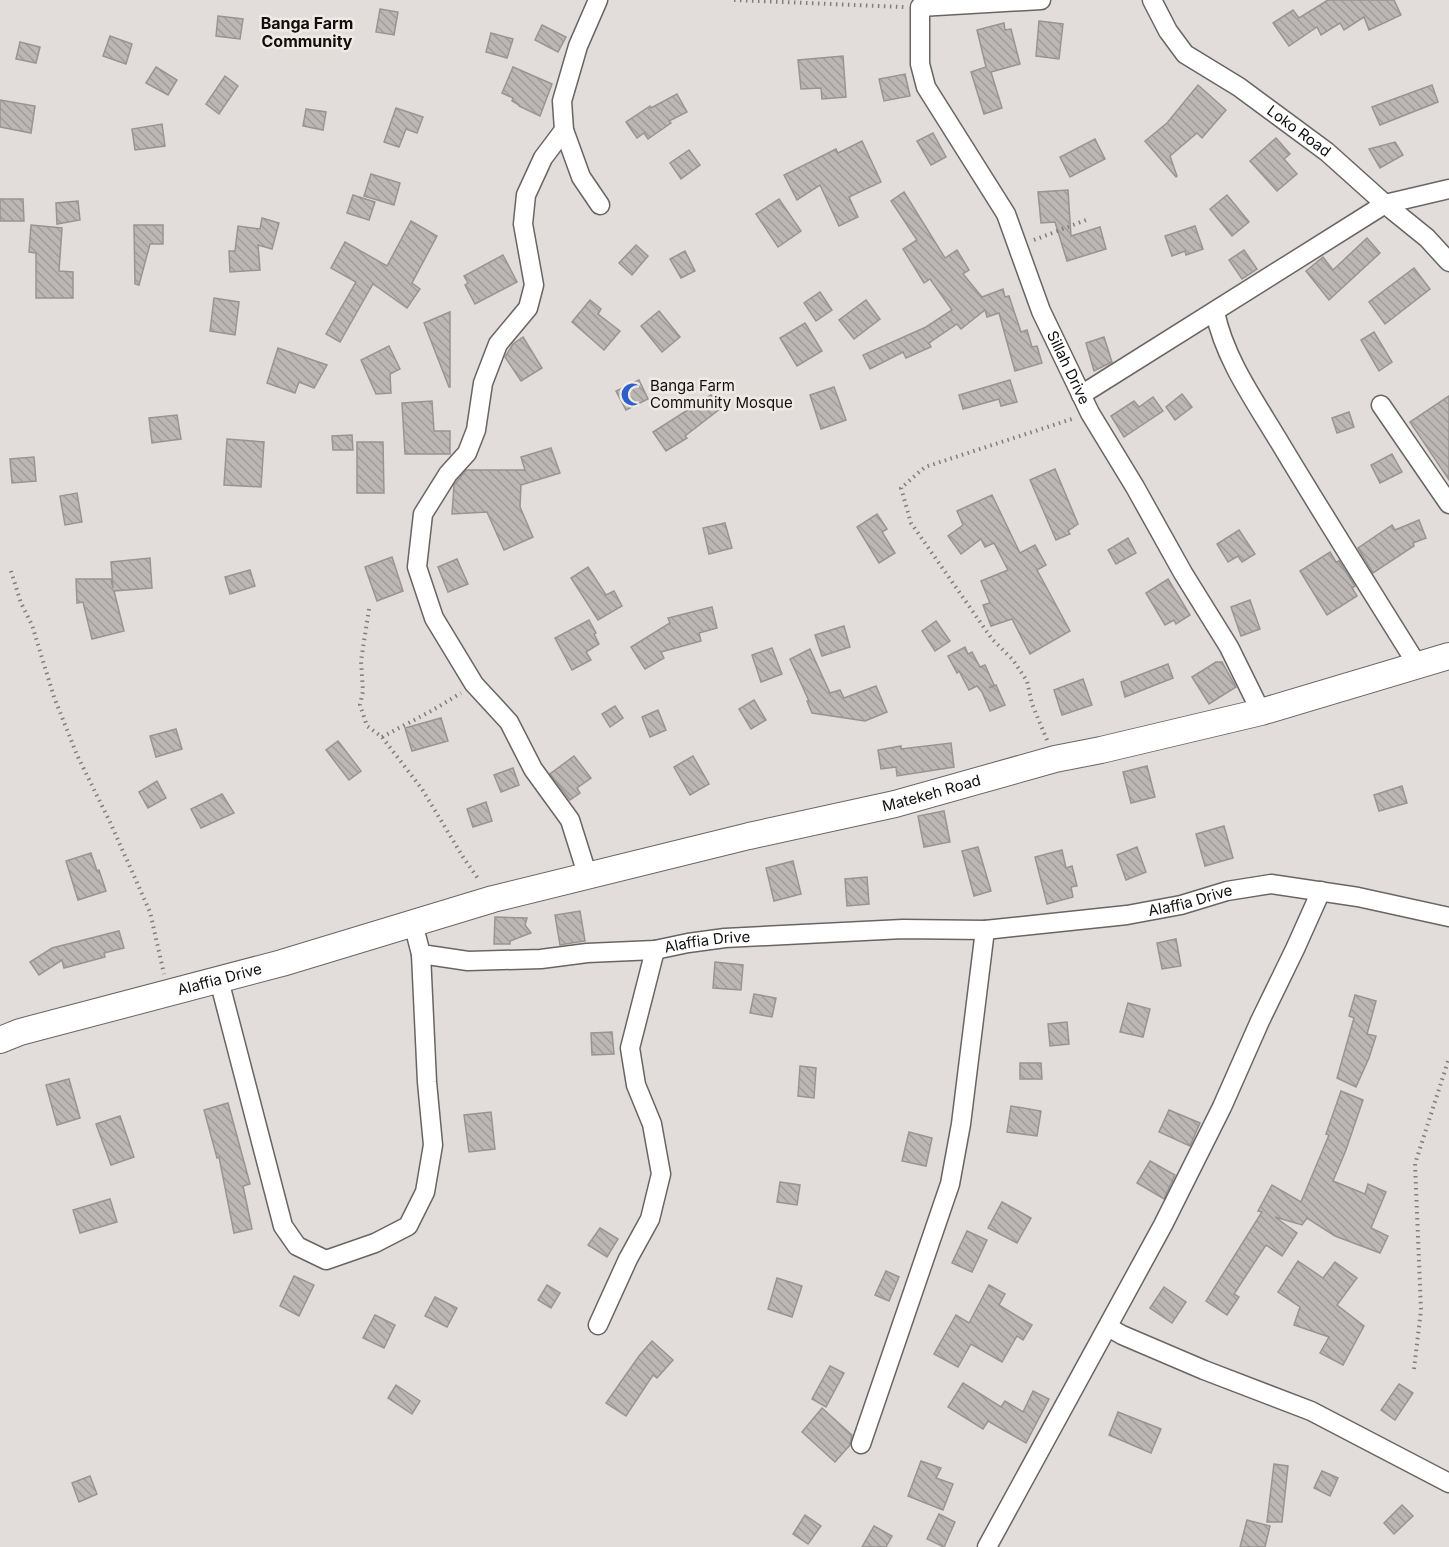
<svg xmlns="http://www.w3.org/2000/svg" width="1449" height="1547" font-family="Inter,sans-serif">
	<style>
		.building { fill: url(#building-back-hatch); stroke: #999491; stroke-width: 1.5 }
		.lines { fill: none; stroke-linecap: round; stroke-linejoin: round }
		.street-casing { stroke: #6a6562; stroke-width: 21 }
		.secondary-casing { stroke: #6a6562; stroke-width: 28 }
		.path { stroke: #817e7b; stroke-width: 4; stroke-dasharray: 1.5 4.5; stroke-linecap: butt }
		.street { stroke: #fff; stroke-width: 18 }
		.secondary { stroke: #fff; stroke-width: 26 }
		.labels { text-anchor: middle; stroke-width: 5; stroke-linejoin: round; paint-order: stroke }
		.street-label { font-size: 15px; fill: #11100e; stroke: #f0eae7 }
		.poi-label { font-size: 15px; fill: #11100e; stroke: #f0eae7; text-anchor: start }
		.neighbourhood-label { font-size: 16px; font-weight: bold; fill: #11100e; stroke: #f0eae7 }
	</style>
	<defs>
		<pattern id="building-back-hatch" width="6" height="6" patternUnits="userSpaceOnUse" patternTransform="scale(1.5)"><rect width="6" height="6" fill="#bcb7b4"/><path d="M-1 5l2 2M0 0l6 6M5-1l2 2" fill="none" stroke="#a19c9a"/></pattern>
	</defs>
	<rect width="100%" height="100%" fill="#e2ddda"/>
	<g class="building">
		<polygon points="1328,0 1394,0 1401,15 1369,30 1364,17 1344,30 1340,23 1321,35 1317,27 1289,46 1273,23 1293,10 1299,18"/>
		<polygon points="380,9 398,12 394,35 376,32"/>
		<polygon points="218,16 243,19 240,39 216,36"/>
		<polygon points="1039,21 1063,24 1059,59 1036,56"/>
		<polygon points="1004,23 1005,30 1011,29 1020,64 991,72 1002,108 984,114 971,72 986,67 977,30"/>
		<polygon points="542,25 566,37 558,52 535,40"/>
		<polygon points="491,33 513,39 507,58 486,52"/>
		<polygon points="110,36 132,44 126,64 103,56"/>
		<polygon points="20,42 40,47 36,63 16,59"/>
		<polygon points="843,56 846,97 822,99 821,88 801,89 798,60"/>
		<polygon points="156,67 177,80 168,95 146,83"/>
		<polygon points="513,67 552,84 540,116 519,106 519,105 512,101 513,98 502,93"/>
		<polygon points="905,74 910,96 884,101 879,79"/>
		<polygon points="225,76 238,86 219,114 206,104"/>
		<polygon points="1198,85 1226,110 1202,138 1197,133 1170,156 1177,176 1176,177 1145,141 1167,123"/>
		<polygon points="1432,85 1438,102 1380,125 1372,107"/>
		<polygon points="677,94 687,112 669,121 671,123 648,139 644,133 637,138 626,122 650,106 651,108"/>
		<polygon points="0,100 35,106 31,133 0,127"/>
		<polygon points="396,108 423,117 417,133 406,129 399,147 384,142"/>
		<polygon points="306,109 326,112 323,130 303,126"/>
		<polygon points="162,124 165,146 135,150 132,129"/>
		<polygon points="933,133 946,157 931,165 917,141"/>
		<polygon points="1276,138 1290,154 1284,159 1297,174 1277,191 1250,161"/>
		<polygon points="1095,139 1105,159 1070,177 1060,157"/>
		<polygon points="862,141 881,182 849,197 858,217 839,226 820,185 797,200 784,175 836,149 838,153"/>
		<polygon points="1395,142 1403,155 1380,168 1369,149"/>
		<polygon points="689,150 700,165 681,179 670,163"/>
		<polygon points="371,174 400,183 394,205 364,196"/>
		<polygon points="1068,190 1071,236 1100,227 1106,249 1067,261 1055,222 1041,223 1038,192"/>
		<polygon points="904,192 945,258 957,250 969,270 963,274 982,297 1003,289 1005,297 1009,296 1021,332 1027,330 1032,347 1037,346 1042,363 1015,371 999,313 987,317 985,310 961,329 957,324 929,343 931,347 906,358 903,352 870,369 863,355 926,327 952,310 930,279 924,283 903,249 917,240 891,201"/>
		<polygon points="353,195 375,202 369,220 347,213"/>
		<polygon points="1227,195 1249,222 1232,236 1210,209"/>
		<polygon points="0,199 23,199 24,221 0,221"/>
		<polygon points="779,199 801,231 778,247 756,214"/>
		<polygon points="78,201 80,220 57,224 56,203"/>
		<polygon points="262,218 279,223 272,249 258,245 260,270 230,272 229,251 235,251 238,226 260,229"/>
		<polygon points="411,221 437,236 412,283 420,289 407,308 373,284 340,342 326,334 356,282 331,268 345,242 387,266"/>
		<polygon points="31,225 62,228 59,271 73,272 73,298 36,298 36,253 29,252"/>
		<polygon points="134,225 163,225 163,244 150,244 139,285 135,284"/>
		<polygon points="1195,226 1203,249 1186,255 1185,251 1172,256 1165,236"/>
		<polygon points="1367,238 1380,253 1329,300 1306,271 1323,257 1333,270"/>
		<polygon points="636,245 648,256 632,275 619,263"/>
		<polygon points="1244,250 1257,269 1242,279 1229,260"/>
		<polygon points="685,251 695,271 681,278 670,259"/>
		<polygon points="503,255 517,282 475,304 465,285 468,283 464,276"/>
		<polygon points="1414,268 1430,289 1385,324 1369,302"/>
		<polygon points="820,292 832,310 816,321 804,303"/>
		<polygon points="214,298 239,302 235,335 210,331"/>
		<polygon points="590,300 601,309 598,314 620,331 604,350 572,322"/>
		<polygon points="866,300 880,319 854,339 839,320"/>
		<polygon points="659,311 680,337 662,352 641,326"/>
		<polygon points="450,312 450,387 449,387 424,323"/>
		<polygon points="805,323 822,351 797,366 780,338"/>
		<polygon points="1374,332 1392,362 1379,371 1361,340"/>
		<polygon points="523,337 542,368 521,381 505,357 513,344"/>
		<polygon points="1104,337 1112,362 1094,371 1086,343"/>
		<polygon points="389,346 400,369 390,374 391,393 376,394 361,360"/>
		<polygon points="278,348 327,365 314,388 299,382 295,393 267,383"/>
		<polygon points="639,380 648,399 626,410 616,391"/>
		<polygon points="1010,380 1017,402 1001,406 999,399 963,409 959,395"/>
		<polygon points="834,387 846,420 821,429 810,395"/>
		<polygon points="1182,394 1192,407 1175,420 1166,407"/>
		<polygon points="711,395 721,408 685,436 687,438 666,451 653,432"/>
		<polygon points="1449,396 1449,480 1410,422"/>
		<polygon points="1153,397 1163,411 1124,437 1111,416 1134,401 1139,407"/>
		<polygon points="432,401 434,431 450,431 450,454 405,454 402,403"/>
		<polygon points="1349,412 1354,427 1337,433 1332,418"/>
		<polygon points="177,415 181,439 152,443 149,418"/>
		<polygon points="352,435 353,450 333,450 332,436"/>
		<polygon points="227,439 264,442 261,487 224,485"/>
		<polygon points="357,442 383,442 384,493 357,493"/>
		<polygon points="551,448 560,473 521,485 520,507 533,537 504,550 487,512 452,514 454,485 466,470 525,470 521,457"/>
		<polygon points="1392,454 1402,472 1380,483 1371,465"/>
		<polygon points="34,457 36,481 12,483 10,459"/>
		<polygon points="1055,469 1078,524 1068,531 1070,534 1056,540 1030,480"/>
		<polygon points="77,493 82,522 65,525 60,496"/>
		<polygon points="992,495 1020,553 1035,545 1046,565 1037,570 1070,631 1030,654 1012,619 991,626 983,605 990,603 981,581 1008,570 994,543 985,547 981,539 961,554 948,536 963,525 957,511"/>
		<polygon points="877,514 887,529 882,532 895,553 879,563 857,527"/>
		<polygon points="1419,520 1426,538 1413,543 1414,546 1373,573 1358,548 1392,525 1395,530"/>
		<polygon points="725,523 732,548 709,554 703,528"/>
		<polygon points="1239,530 1255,554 1242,562 1238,556 1228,562 1217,544"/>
		<polygon points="1128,538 1136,553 1116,564 1108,550"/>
		<polygon points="1330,552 1336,562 1339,561 1355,586 1352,588 1357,596 1327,615 1300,571"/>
		<polygon points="392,557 403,591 377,601 365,567"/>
		<polygon points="150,558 152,588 114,591 124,631 92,639 83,602 77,603 76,579 111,579 113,588 111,562"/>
		<polygon points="457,559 468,584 448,592 438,567"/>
		<polygon points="588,567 606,595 614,591 622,606 598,620 571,578"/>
		<polygon points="250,570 255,586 230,594 225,577"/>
		<polygon points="1168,579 1190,615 1176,624 1174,620 1165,625 1146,593"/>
		<polygon points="1250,600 1260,629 1241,636 1231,607"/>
		<polygon points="712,607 717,628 699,633 701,641 661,652 664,658 645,669 631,647 670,623 668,618"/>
		<polygon points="589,620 596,633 594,634 599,644 586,652 591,660 572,670 555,638"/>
		<polygon points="936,621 950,641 935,651 922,631"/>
		<polygon points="844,626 850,647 822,656 815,635"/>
		<polygon points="965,647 968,654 972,652 980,667 985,665 994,685 989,688 996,685 1005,705 990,711 982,692 977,686 969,690 959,671 957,673 948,656"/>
		<polygon points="772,648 782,674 761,682 752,655"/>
		<polygon points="810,649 830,693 840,690 844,698 876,686 887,712 865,721 812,713 807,701 809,701 790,659"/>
		<polygon points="1216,662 1222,662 1236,687 1209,704 1192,677"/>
		<polygon points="1168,664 1173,678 1125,697 1121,682"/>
		<polygon points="1083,679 1092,705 1062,715 1054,690"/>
		<polygon points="754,700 766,720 751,729 739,709"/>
		<polygon points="615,706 623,718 610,727 602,714"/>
		<polygon points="658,710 666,730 650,737 642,717"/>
		<polygon points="441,718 448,741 412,751 405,728"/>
		<polygon points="176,729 182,749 156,757 150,736"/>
		<polygon points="338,741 361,771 349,780 326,750"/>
		<polygon points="951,743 954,767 897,776 896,767 881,769 878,750 901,746 901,749"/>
		<polygon points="574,756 591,778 577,788 580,793 570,800 550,774"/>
		<polygon points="693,756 709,784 690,795 674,767"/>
		<polygon points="1147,766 1155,797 1131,803 1123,772"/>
		<polygon points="513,768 519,785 501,792 494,775"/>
		<polygon points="157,781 166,798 148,808 139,792"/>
		<polygon points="1402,786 1407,803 1379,811 1374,795"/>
		<polygon points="222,794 234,813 201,828 191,809"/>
		<polygon points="486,802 492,821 473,827 467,809"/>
		<polygon points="944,811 950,842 924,847 918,816"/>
		<polygon points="1224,826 1233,858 1205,866 1196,834"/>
		<polygon points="978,847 991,891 974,896 962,851"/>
		<polygon points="1137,847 1146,872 1126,880 1117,855"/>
		<polygon points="1062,850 1066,868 1072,866 1077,886 1071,887 1073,897 1047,904 1035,857"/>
		<polygon points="91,853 97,871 99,870 106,891 78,900 66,861"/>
		<polygon points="793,861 801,894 774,901 766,868"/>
		<polygon points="867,877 869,904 847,906 845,879"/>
		<polygon points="580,911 585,941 560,945 555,915"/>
		<polygon points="495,917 527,918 525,925 531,933 510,941 510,944 494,944"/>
		<polygon points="119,931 124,948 104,953 105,957 64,968 62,960 39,975 30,962 52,948"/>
		<polygon points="1176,939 1181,966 1162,969 1157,943"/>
		<polygon points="715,962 743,965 741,990 713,988"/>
		<polygon points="754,994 776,998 772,1017 750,1013"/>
		<polygon points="1355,995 1376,1001 1367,1034 1376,1036 1369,1058 1356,1087 1337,1078 1354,1018 1349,1016"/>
		<polygon points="1128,1003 1150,1009 1143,1037 1120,1032"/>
		<polygon points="1067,1022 1069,1044 1050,1046 1048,1024"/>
		<polygon points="612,1032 614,1054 592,1055 591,1033"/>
		<polygon points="1020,1063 1041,1063 1042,1079 1020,1079"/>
		<polygon points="800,1066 816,1068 814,1098 798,1096"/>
		<polygon points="69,1079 80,1118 57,1125 46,1085"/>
		<polygon points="1341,1091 1363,1100 1346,1150 1333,1181 1365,1194 1368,1184 1386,1192 1371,1228 1388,1236 1380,1253 1335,1236 1307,1218 1302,1225 1275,1217 1297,1233 1282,1256 1266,1245 1234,1294 1239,1297 1227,1315 1206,1301 1262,1212 1258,1211 1272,1185 1301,1202 1329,1135 1326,1134"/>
		<polygon points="228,1103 250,1184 243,1186 252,1229 234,1233 219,1157 217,1158 204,1110"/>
		<polygon points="1011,1106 1041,1111 1037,1136 1007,1132"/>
		<polygon points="1169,1110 1200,1123 1190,1146 1159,1132"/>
		<polygon points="491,1112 495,1149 469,1152 464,1115"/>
		<polygon points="120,1116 134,1157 111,1165 96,1124"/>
		<polygon points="909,1132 932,1138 926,1166 902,1161"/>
		<polygon points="1150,1161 1175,1175 1164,1199 1137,1183"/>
		<polygon points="780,1182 800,1185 797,1205 777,1202"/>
		<polygon points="110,1199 117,1222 80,1233 73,1210"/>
		<polygon points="1002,1202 1031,1218 1017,1243 988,1228"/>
		<polygon points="600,1228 618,1239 607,1257 588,1245"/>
		<polygon points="967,1231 987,1240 972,1272 952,1263"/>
		<polygon points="1298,1261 1323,1278 1335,1262 1357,1278 1337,1305 1364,1326 1343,1365 1320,1353 1329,1337 1294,1325 1300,1307 1278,1292"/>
		<polygon points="886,1271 899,1277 889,1301 875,1295"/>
		<polygon points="294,1276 314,1285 299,1316 280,1306"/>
		<polygon points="777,1278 802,1286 792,1317 768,1309"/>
		<polygon points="547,1285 560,1293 551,1308 538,1300"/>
		<polygon points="989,1285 1005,1294 999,1305 1032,1325 1023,1340 1017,1336 1002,1362 971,1344 958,1367 934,1354 956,1315 969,1323"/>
		<polygon points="1164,1287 1186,1302 1172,1323 1150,1308"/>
		<polygon points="435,1297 457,1308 447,1327 425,1316"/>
		<polygon points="375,1315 395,1325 384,1348 363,1338"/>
		<polygon points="652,1341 673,1360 657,1378 653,1375 626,1416 606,1403 639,1356"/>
		<polygon points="830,1366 844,1373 826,1407 812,1399"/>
		<polygon points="963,1383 1001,1407 1005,1401 1023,1412 1033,1391 1049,1399 1026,1443 988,1421 983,1429 948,1407"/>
		<polygon points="1399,1384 1413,1393 1395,1420 1381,1410"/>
		<polygon points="396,1385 420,1401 412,1414 388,1398"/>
		<polygon points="822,1408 852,1435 850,1445 835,1462 802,1432"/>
		<polygon points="1118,1412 1161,1429 1151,1453 1109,1435"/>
		<polygon points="921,1461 941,1468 936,1478 953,1484 943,1510 908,1496"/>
		<polygon points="1274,1464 1288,1466 1282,1522 1267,1522"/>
		<polygon points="1322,1471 1338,1478 1330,1496 1314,1488"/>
		<polygon points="90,1476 97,1494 79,1502 72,1483"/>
		<polygon points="1402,1505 1413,1516 1394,1534 1384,1523"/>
		<polygon points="939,1514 955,1522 944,1547 927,1539"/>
		<polygon points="805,1515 821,1526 808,1544 793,1534"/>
		<polygon points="1247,1520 1270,1526 1265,1547 1240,1547"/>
		<polygon points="874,1526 892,1536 886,1547 862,1547"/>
	</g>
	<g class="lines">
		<defs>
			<g id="street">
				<polyline points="598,0 578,46 562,101 564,130 581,177 600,205"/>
				<path id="s1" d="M1041,0l-121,7v57l6,23 80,127 35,97 49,102 45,74 48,86 46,74 32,65"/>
				<path id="s2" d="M1152,0l16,31 17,23 54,33 88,65 58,52 42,34 22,24"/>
				<polyline points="564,130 543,158 526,195 523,224 534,285 528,308 498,344 483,383 476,430 467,453 448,474 423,514 417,567 434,618 474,684 509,722 533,769 570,820 588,877"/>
				<path d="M1215,312c10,48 40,89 65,131 45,75 92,149 138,223"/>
				<polyline points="1081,395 1385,204 1449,189"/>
				<polyline points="1381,405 1449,504"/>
				<path id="s3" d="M413,923l8,31 47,7 73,-2 46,-6 68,-3 33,-7 37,-5 178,-9 82,1 142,-15 54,-10 46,-14 44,-7 87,13 91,20"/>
				<polyline points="219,980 283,1226 297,1246 326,1260 375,1243 408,1226 425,1192 433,1145 427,1082 421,954"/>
				<polyline points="598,1325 628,1259 650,1219 661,1174 652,1124 636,1085 630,1048 655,950"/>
				<polyline points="1108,1327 1122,1335 1204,1370 1311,1411 1449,1483"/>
				<polyline points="861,1444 950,1184 961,1124 985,930"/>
				<polyline points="987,1547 1163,1225 1222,1107 1260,1021 1295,949 1321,891"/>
			</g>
			<g id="secondary">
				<path id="s4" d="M0,1040l20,-8 262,-69 211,-64 256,-63 146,-32 160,-45 46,-9 160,-38 188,-56"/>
			</g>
		</defs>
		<use href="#street" class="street-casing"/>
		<use href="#secondary" class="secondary-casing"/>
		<g class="path">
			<polyline points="734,0 904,7"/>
			<polyline points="1034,240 1086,220"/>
			<polyline points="11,571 21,603 32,625 54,697 77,755 110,822 150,912 164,974"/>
			<polyline points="369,609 361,661 363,691 360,705 367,726 382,737 422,789 463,857 479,880"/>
			<polyline points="382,737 433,710 461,693"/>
			<polyline points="1047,740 1032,704 1027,681 1013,660 992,639 911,523 901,488 925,467 1075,418"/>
			<polyline points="1414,1369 1421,1310 1415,1164 1449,1058"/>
		</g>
		<use href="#street" class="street"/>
		<use href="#secondary" class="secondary"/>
	</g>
	<defs>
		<symbol id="mosque-bare" viewBox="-9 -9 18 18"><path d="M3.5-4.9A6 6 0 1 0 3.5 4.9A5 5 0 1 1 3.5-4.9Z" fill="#2e5dcc" stroke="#f0eae7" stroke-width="2.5" paint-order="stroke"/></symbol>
	</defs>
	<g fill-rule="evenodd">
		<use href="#mosque-bare" x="616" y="378" width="33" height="33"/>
	</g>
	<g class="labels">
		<g class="street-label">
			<text dy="5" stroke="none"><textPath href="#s2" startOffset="201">Loko Road</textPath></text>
			<text dy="5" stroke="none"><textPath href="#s1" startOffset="518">Sillah Drive</textPath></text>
			<text dy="5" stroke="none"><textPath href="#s4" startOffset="964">Matekeh Road</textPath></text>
			<text dy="5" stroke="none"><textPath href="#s3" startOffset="806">Alaffia Drive</textPath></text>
			<text dy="5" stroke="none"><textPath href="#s3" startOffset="320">Alaffia Drive</textPath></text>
			<text dy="5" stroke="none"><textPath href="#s4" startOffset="228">Alaffia Drive</textPath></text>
		</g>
		<g class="poi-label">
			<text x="650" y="391">Banga Farm<tspan x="650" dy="17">Community Mosque</tspan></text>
		</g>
		<g class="neighbourhood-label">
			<text x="307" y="29">Banga Farm<tspan x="307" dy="18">Community</tspan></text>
		</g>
	</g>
</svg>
